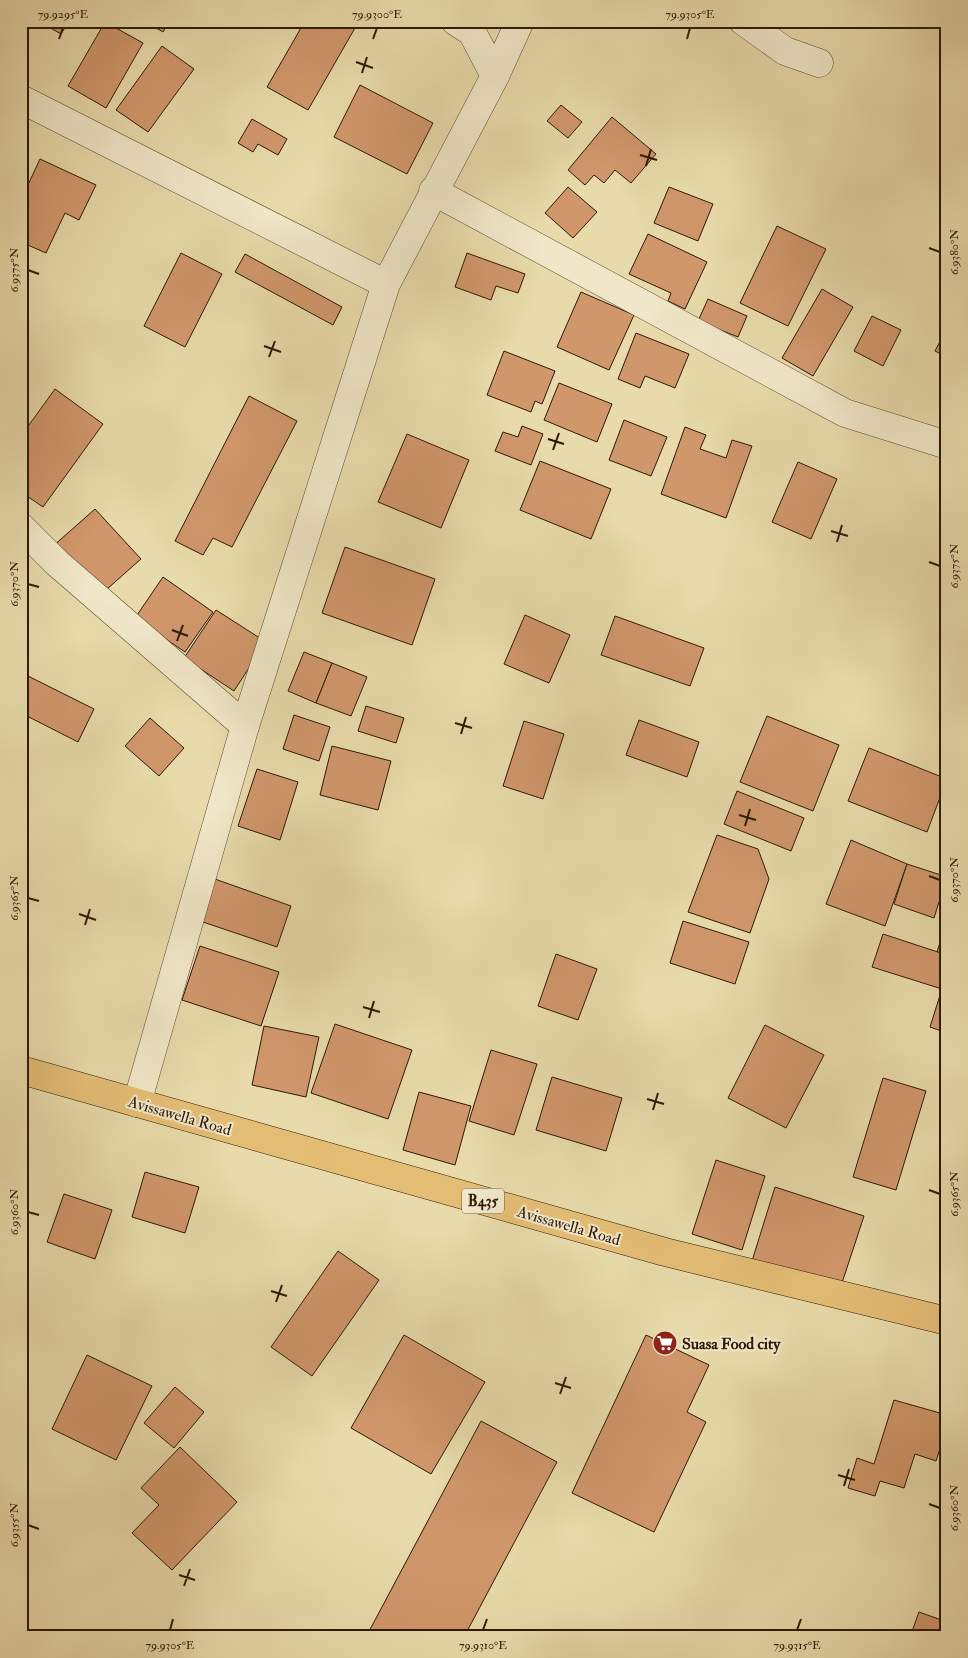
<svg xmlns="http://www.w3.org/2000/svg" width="968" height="1658" font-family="'IM FELL Double Pica',serif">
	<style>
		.building { fill: #d0976b; stroke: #2d1908 }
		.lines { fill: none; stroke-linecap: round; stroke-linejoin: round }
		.minor-casing { stroke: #5c4930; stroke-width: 29 }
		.major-casing { stroke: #2d1908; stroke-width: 29 }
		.minor { stroke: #f0e7c8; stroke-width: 28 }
		.major { stroke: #e4bd75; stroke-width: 28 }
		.ticks { fill: none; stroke: #2d1908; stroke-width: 2 }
		.labels { text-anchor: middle; stroke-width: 4; stroke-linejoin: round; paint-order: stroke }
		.shield { fill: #f0e7c8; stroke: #685742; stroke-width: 1 }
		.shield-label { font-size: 15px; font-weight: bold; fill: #2d1908 }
		.street-label { font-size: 16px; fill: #2d1908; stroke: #f0e7c8 }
		.poi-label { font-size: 16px; font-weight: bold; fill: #2d1908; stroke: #f0e7c8; text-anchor: start }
		.neatline { fill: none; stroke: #2d1908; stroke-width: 2 }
		.ticks-label { font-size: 12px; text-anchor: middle; fill: #2d1908 }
	</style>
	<rect width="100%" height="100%" fill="#e8daaa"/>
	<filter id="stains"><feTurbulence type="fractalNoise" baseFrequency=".004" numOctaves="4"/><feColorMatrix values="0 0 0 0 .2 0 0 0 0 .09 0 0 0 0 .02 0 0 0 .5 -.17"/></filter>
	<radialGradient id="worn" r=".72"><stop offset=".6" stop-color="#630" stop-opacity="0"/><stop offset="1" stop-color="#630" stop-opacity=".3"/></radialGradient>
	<g class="building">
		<polygon points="38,21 69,21 61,34"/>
		<polygon points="144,21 169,21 163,32"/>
		<polygon points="305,21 359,21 308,110 267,87"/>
		<polygon points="105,22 143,43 106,108 68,86"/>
		<polygon points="162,46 194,69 148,132 116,110"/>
		<polygon points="360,85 433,123 407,174 334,137"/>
		<polygon points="561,105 582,122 568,138 547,121"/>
		<polygon points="612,117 656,154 631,183 615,170 604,183 594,175 585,185 568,170"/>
		<polygon points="252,119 287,139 278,155 258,144 253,152 238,143"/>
		<polygon points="40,159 96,185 79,220 65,213 46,253 21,242 21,200"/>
		<polygon points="568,187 597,212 573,238 545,213"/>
		<polygon points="669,187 713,204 698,241 654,223"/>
		<polygon points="777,226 826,249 788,326 740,303"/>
		<polygon points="648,234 707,262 685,309 668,301 671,293 629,274"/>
		<polygon points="181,253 222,274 185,347 144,326"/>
		<polygon points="467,253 525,274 518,293 496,286 491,300 455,287"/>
		<polygon points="245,254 342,307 333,325 235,272"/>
		<polygon points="822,289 853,307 813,376 782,358"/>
		<polygon points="581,292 634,315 609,370 557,347"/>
		<polygon points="708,299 747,316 738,337 698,321"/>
		<polygon points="872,316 901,330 883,366 854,351"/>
		<polygon points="947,328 947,357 935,351"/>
		<polygon points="636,333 689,354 675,388 645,376 640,388 618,379"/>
		<polygon points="504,351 555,371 542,404 535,401 531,412 487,395"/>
		<polygon points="559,383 612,404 597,442 544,420"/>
		<polygon points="55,389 103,424 43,507 21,492 21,436"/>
		<polygon points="249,396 297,421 232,547 213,538 203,555 175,541"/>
		<polygon points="624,420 667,437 651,476 609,460"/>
		<polygon points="522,426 543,434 531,465 495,451 503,432 518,437"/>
		<polygon points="685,427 706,435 700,449 726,458 732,440 752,446 726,518 661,494"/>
		<polygon points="407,434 469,460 441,528 378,502"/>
		<polygon points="540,461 611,489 591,539 520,510"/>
		<polygon points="798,462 837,479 811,539 772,522"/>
		<polygon points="95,509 141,559 98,597 52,547"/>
		<polygon points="345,547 435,579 412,645 322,613"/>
		<polygon points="163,577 213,612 185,652 135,618"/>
		<polygon points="21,599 26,601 21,614"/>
		<polygon points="216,610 266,642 234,691 184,658"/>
		<polygon points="525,615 570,635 549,683 504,664"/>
		<polygon points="615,616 704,648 690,686 601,655"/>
		<polygon points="304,652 332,663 316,703 288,691"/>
		<polygon points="332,663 367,677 351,716 316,703"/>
		<polygon points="26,675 94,709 78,742 21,713 21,684"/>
		<polygon points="366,706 404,718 396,743 358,731"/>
		<polygon points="294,715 330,727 319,761 283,749"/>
		<polygon points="767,716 839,745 813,811 740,782"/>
		<polygon points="150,718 184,748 159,776 125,746"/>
		<polygon points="639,720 699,742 687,777 626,755"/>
		<polygon points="524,721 564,734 543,799 503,786"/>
		<polygon points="332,746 391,761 378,810 320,795"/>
		<polygon points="869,748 947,779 927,832 848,801"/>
		<polygon points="257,769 298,782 280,840 238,826"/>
		<polygon points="737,791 804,818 791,851 724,824"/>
		<polygon points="717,835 758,849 769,879 750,933 688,912"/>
		<polygon points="851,840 907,864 885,926 826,904"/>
		<polygon points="907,864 947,877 934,918 894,904"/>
		<polygon points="212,878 291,906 277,947 197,920"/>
		<polygon points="683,921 749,942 735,984 670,963"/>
		<polygon points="947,921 947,955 937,952"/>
		<polygon points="883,934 947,955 947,975 942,989 872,967"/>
		<polygon points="200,946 279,972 261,1026 182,1000"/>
		<polygon points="556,954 597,969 578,1020 538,1006"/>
		<polygon points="942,989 947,991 947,1033 930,1027"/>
		<polygon points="335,1024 412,1050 388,1119 311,1093"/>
		<polygon points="765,1025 824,1055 786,1128 728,1098"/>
		<polygon points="264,1026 319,1037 306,1097 252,1085"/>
		<polygon points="491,1050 537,1064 514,1135 469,1121"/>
		<polygon points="552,1077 622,1098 606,1151 536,1130"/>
		<polygon points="883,1078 926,1091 896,1190 853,1177"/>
		<polygon points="419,1092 471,1106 455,1165 403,1150"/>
		<polygon points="716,1160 765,1176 742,1250 692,1234"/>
		<polygon points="145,1172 199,1187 185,1233 132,1217"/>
		<polygon points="775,1187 864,1216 840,1289 752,1261"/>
		<polygon points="64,1194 112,1210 95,1259 47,1242"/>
		<polygon points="338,1251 379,1280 312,1376 271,1347"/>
		<polygon points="404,1335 485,1382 431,1474 351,1428"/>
		<polygon points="646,1335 709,1365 687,1412 706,1422 654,1532 572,1493"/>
		<polygon points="87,1355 152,1386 116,1460 52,1429"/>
		<polygon points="175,1387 204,1412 174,1448 144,1423"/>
		<polygon points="894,1400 947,1415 947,1427 936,1461 915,1454 904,1488 880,1481 875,1496 848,1488 857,1458 874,1464"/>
		<polygon points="481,1421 557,1462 464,1637 366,1637"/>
		<polygon points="180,1447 237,1502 172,1570 132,1533 159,1505 141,1488"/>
		<polygon points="919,1612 947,1622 947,1637 910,1637"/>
	</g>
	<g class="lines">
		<defs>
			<g id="minor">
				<polyline points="743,21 785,51 819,63"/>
				<polyline points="495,76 520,21"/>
				<polyline points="21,99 386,284"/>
				<polyline points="433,191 845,413 947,445"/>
				<polyline points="21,527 57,563 245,726"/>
				<polyline points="137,1103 245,726 386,284 495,76 472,32 455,21"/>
			</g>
			<polyline id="major" points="21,1070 665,1252 947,1321"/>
		</defs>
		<use href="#minor" class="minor-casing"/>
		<use href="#major" class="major-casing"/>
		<use href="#minor" class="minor"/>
		<use href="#major" class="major"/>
	</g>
	<path class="ticks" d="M59,39l4,-11M373,39l4,-11M687,39l3,-11M356,62l17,6M362,73l5,-16M640,155l17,5M646,166l5,-17M929,248l11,4M28,270l11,4M264,346l17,6M269,357l6,-16M548,439l16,5M553,450l6,-17M831,531l17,5M837,542l5,-17M929,562l11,4M28,584l11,3M172,630l16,6M177,641l6,-16M455,723l17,5M461,734l5,-17M739,815l17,5M745,826l5,-17M929,876l11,4M28,898l11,3M79,914l17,6M85,925l5,-16M363,1007l17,5M369,1018l5,-17M647,1099l17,5M653,1110l5,-17M929,1190l11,4M28,1212l11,3M271,1291l16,5M276,1302l6,-17M555,1383l16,5M560,1394l6,-17M838,1475l17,5M844,1486l5,-17M929,1504l11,4M28,1525l11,4M179,1575l16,5M184,1586l6,-17M170,1630l3,-11M483,1630l4,-11M797,1630l4,-11"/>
	<defs>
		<symbol id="supermarket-disc" viewBox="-11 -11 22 22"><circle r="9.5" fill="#8f2418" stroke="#f0e7c8"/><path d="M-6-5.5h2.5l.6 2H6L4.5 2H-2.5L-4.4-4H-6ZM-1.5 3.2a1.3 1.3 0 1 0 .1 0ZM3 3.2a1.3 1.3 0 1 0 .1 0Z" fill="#fff"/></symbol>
	</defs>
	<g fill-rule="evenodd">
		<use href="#supermarket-disc" x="651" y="1329" width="28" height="28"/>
	</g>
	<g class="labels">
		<rect class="shield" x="462" y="1188.5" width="42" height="25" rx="4"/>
		<g class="shield-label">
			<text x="483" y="1206">B435</text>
		</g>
		<g class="street-label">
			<text transform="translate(180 1115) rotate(16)" y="6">Avissawella Road</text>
			<text transform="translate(569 1225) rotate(16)" y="6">Avissawella Road</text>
		</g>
		<g class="poi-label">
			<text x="682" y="1349">Suasa Food city</text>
		</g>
	</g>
	<rect width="968" height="1658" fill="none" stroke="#e8daaa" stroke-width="55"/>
	<rect x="28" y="28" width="912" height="1602" class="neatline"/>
	<g class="ticks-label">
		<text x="63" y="18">79.9295°E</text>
		<text x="377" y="18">79.9300°E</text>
		<text x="690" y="18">79.9305°E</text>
		<text transform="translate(954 252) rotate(-90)" y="4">6.9380°N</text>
		<text transform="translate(14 270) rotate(-90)" y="4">6.9375°N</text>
		<text transform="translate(954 566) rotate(-90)" y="4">6.9375°N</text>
		<text transform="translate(14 584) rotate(-90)" y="4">6.9370°N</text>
		<text transform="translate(954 880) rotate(-90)" y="4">6.9370°N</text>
		<text transform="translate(14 898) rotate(-90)" y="4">6.9365°N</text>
		<text transform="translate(954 1194) rotate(-90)" y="4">6.9365°N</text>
		<text transform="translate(14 1212) rotate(-90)" y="4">6.9360°N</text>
		<text transform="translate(954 1508) rotate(-90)" y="4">6.9360°N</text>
		<text transform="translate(14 1525) rotate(-90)" y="4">6.9355°N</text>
		<text x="170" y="1649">79.9305°E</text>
		<text x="483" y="1649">79.9310°E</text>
		<text x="797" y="1649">79.9315°E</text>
	</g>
	<rect width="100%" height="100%" filter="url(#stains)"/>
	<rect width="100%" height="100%" fill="url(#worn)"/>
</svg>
